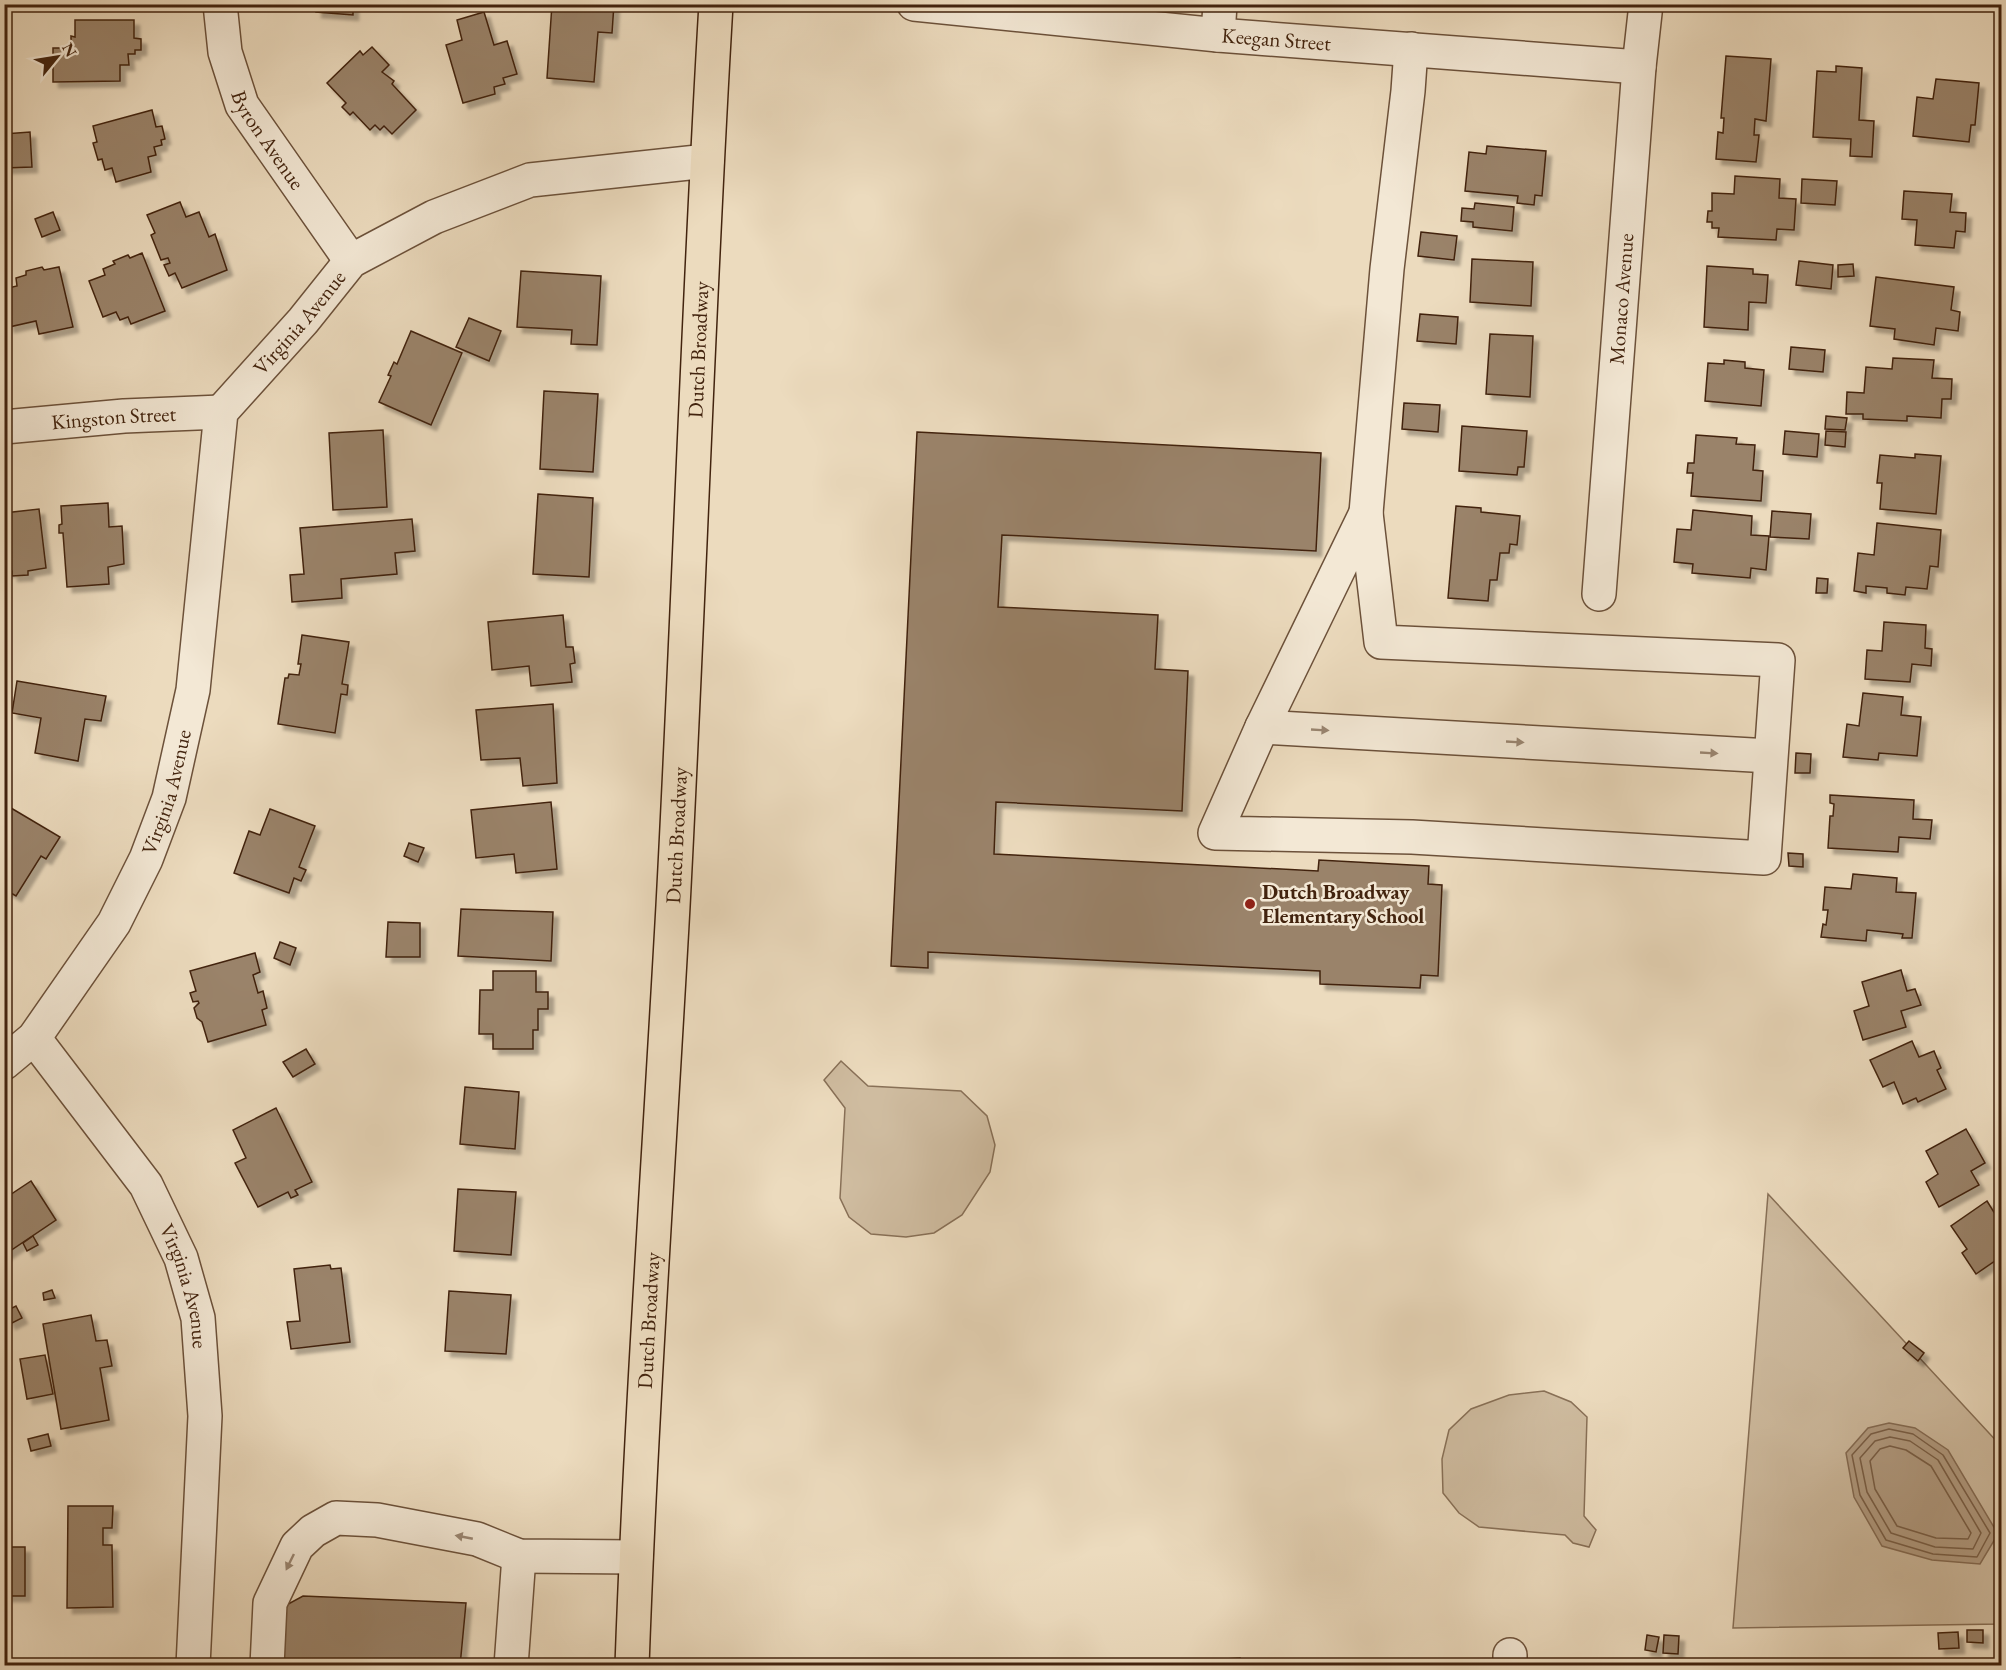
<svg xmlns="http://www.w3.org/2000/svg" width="2006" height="1670" font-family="'EB Garamond',serif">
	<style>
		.green { fill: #cfbca0; stroke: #887057; stroke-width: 1.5 }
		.water { fill: #b29c82; stroke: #856c54; stroke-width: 1.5 }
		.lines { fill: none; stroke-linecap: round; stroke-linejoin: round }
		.shore { stroke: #7a6048; stroke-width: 1.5 }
		.building { fill: #9a836a; stroke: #42230e; stroke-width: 1.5; filter: url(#shadow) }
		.minor-casing { stroke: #6c513a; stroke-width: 36 }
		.major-casing { stroke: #42230e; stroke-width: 36 }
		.minor { stroke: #f3e8d5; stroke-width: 33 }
		.major { stroke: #ecdbbe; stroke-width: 33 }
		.oneway { fill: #9a8672 }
		.poi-dot { fill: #8f2418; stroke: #f3e8d5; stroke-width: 2 }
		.labels { text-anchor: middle; stroke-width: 5; stroke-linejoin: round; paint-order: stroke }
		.street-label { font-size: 21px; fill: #42230e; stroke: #f3e8d5 }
		.poi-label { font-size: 21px; font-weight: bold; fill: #42230e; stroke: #f3e8d5; text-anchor: start }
	</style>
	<defs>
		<filter id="shadow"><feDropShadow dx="5.5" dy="5.5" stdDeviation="1.5" flood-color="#0004"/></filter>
	</defs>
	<rect width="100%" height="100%" fill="#ecdbbe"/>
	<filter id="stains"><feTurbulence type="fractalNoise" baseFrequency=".00333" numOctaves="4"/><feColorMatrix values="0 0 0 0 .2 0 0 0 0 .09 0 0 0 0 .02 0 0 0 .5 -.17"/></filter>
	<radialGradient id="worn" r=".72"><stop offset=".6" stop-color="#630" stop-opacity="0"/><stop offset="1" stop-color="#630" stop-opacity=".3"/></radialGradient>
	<g class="green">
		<polygon points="841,1061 868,1086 961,1091 987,1116 995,1145 990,1172 962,1215 934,1233 906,1237 871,1234 849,1217 840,1198 845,1108 824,1080"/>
		<polygon points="1768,1194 2001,1446 2001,1624 1733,1628"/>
		<polygon points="1544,1391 1571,1402 1587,1417 1584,1516 1596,1530 1589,1547 1573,1543 1565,1535 1479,1527 1459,1513 1443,1493 1442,1459 1449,1430 1471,1409 1509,1395"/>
	</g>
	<polygon class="water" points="1889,1423 1915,1428 1948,1450 1998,1534 1980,1564 1932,1560 1882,1546 1854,1497 1846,1453 1868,1428"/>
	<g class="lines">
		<g class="shore">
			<polygon points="1889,1429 1913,1434 1943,1455 1990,1533 1977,1557 1933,1554 1886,1540 1860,1495 1852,1455 1871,1434"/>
			<polygon points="1890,1437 1910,1441 1938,1460 1981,1533 1973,1549 1935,1547 1891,1533 1867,1492 1860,1458 1875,1441"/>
			<polygon points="1890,1446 1906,1450 1931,1466 1971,1533 1968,1539 1936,1538 1897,1526 1875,1489 1870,1461 1880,1449"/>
		</g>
	</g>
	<g class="building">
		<polygon points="317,4 353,4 353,15 316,12"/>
		<polygon points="552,4 614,4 612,33 598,32 594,82 547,78"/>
		<polygon points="484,12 494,45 507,41 517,74 503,78 505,84 494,87 495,94 463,103 446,45 462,40 457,20"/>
		<polygon points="75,20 134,20 134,38 141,39 141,50 135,50 135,54 128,54 129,65 120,65 120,81 53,82 53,48 71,48 71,36 75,37"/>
		<polygon points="372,47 389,65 382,72 394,81 392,84 416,110 392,134 384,126 380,130 375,125 370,130 353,112 350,115 342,107 346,103 327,83 360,51 363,55"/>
		<polygon points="1726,56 1771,59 1766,121 1755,119 1754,135 1759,135 1756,162 1716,159 1718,132 1723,133 1724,118 1721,118"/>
		<polygon points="1836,66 1862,68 1859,120 1874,121 1872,157 1850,156 1851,139 1813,137 1817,71 1836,72"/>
		<polygon points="1936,79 1979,83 1975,125 1971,125 1969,142 1913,136 1917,97 1933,99"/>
		<polygon points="152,110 156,127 162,126 165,139 161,140 162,145 154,147 156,155 148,157 151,172 116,182 112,168 105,170 102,159 98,160 93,143 97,142 93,126"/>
		<polygon points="30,132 32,167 4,168 4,134"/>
		<polygon points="1487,146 1546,151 1542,196 1535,195 1534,205 1517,203 1518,196 1465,191 1469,152 1486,154"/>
		<polygon points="1735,176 1780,179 1779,198 1796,199 1794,230 1777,229 1776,240 1718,237 1719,228 1712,228 1712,222 1707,222 1708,211 1712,211 1712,193 1734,194"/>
		<polygon points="1802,179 1837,181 1835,205 1801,203"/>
		<polygon points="1904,191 1952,194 1950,212 1966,213 1965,232 1956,231 1954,248 1915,245 1917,220 1902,219"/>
		<polygon points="180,202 186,217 199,212 209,237 215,234 227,270 182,288 175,273 169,276 164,265 170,263 168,258 161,260 151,235 155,233 147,215"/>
		<polygon points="1475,203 1514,207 1512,231 1473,227 1473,222 1461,221 1462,208 1474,209"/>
		<polygon points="53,212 60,230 42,237 35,219"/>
		<polygon points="1421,232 1457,236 1454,260 1418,256"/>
		<polygon points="142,253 165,311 131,324 128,317 120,320 116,312 103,317 89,281 105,275 103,269 115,264 113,261 128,255 130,258"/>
		<polygon points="1472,259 1533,262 1531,306 1470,302"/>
		<polygon points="1799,261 1833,265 1831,289 1796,285"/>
		<polygon points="1853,264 1854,276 1838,277 1838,265"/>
		<polygon points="1707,266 1753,269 1753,274 1768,275 1766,303 1749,302 1748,330 1704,327"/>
		<polygon points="42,267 44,270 59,267 73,327 39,334 36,321 9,327 4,307 4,289 17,286 16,278 26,275 26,271"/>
		<polygon points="521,271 601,276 597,345 571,344 572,330 517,327"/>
		<polygon points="1876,277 1954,287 1951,310 1960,312 1958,331 1936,328 1934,345 1894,339 1895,329 1870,326"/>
		<polygon points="1420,314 1458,317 1456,344 1417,341"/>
		<polygon points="469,318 501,331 489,361 456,347"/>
		<polygon points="411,331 462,353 431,425 379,402 391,376 388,375 394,362 397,364"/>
		<polygon points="1490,334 1533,336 1530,397 1486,394"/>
		<polygon points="1791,347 1825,350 1823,372 1789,369"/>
		<polygon points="1893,358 1934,360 1932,378 1952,379 1951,399 1942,399 1941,418 1907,416 1907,421 1863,419 1863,414 1846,414 1847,392 1864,393 1866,367 1892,369"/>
		<polygon points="1724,360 1745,362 1745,368 1764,370 1761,406 1705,401 1708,363 1724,364"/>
		<polygon points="544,391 598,394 593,472 540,469"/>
		<polygon points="1404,403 1440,405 1438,432 1402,429"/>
		<polygon points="1826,416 1847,418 1845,430 1825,429"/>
		<polygon points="1462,426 1527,431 1524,467 1518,467 1517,475 1459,471"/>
		<polygon points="383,430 387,507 333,510 329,433"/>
		<polygon points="1785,431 1819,434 1817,457 1783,454"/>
		<polygon points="1826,431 1846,432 1845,447 1825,445"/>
		<polygon points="917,432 1321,453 1316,551 1002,535 998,607 1158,615 1155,669 1188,671 1182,811 996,802 994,854 1318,871 1319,860 1429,866 1428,884 1442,885 1438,976 1421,975 1420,988 1320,984 1320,971 928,952 928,968 891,966"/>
		<polygon points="1696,435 1737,438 1736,444 1755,445 1753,470 1763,471 1761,501 1691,496 1693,473 1687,473 1688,463 1694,463"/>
		<polygon points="1915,454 1941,456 1936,514 1880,509 1882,483 1877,483 1880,455 1915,458"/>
		<polygon points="538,494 593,498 589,577 533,574"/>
		<polygon points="108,503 109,527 122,526 124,564 108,567 109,584 67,587 63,533 59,533 59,525 62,524 61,506"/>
		<polygon points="1456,506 1481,508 1481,512 1520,516 1517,545 1510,544 1509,553 1500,553 1497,580 1490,580 1488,601 1448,598"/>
		<polygon points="39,509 46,568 28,571 28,575 12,576 12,571 4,572 4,513"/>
		<polygon points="1693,510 1752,516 1751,535 1769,536 1766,570 1751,568 1750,578 1692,573 1693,564 1674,562 1677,529 1691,530"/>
		<polygon points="1772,511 1811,514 1809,539 1770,537"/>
		<polygon points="412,519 415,551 395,553 397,574 341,579 342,598 292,602 290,575 304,574 300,528"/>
		<polygon points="1877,523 1941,530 1938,567 1930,566 1927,589 1906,587 1905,595 1887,593 1887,588 1866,586 1866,593 1854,591 1858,553 1874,555"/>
		<polygon points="1817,578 1828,579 1827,593 1816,593"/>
		<polygon points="563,615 566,647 573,647 575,663 570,664 572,682 531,686 529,666 492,670 488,622"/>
		<polygon points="1884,622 1926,625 1925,648 1932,649 1931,666 1912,664 1910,682 1865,679 1867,650 1882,651"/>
		<polygon points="302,635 349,642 342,684 348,685 347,695 341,694 335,733 278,724 285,678 288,678 289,674 299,675 301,664 298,664"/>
		<polygon points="17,681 106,696 101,721 85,719 78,761 35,753 41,718 12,713"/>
		<polygon points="1863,693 1903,697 1901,715 1921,717 1917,756 1879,753 1878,760 1843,757 1847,724 1859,726"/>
		<polygon points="553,704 557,783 523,786 520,758 481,760 476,710"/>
		<polygon points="1796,753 1811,754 1810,773 1795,773"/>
		<polygon points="1830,795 1914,800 1913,819 1932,820 1930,839 1899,837 1898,852 1828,848 1830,816 1833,816 1834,804 1830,803"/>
		<polygon points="551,802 557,869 516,873 514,854 476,858 471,810"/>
		<polygon points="11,808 60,837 46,859 41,856 16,896 4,889 4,818"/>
		<polygon points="270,809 315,826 299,867 306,870 301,881 294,878 289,893 234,873 249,831 260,835"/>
		<polygon points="409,843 424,848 418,862 404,856"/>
		<polygon points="1788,853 1803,854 1803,867 1789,866"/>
		<polygon points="1853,874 1897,878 1896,892 1916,893 1912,938 1902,938 1903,934 1867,930 1866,941 1821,937 1823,924 1826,925 1828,910 1823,910 1825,887 1851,889"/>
		<polygon points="461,909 553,912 551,961 458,956"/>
		<polygon points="388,922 420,923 420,957 386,957"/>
		<polygon points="280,942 296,948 290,965 274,958"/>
		<polygon points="255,953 260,972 253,975 258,993 263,991 267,1008 262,1010 266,1025 208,1042 202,1022 197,1018 194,1008 199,1003 198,1001 193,1002 190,993 196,991 190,971"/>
		<polygon points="1901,970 1907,991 1915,989 1921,1005 1901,1011 1906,1027 1863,1040 1854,1011 1869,1006 1862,982"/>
		<polygon points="493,971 536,971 536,992 548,992 548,1009 538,1009 538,1030 533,1030 533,1049 493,1049 493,1034 479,1034 480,990 493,990"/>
		<polygon points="1912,1041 1919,1057 1934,1051 1941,1068 1937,1070 1946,1089 1918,1102 1916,1098 1903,1104 1894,1082 1883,1087 1870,1060"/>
		<polygon points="306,1049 315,1064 293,1077 283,1062"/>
		<polygon points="465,1087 519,1092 515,1149 460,1144"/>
		<polygon points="276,1108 312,1182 295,1190 298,1195 291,1198 288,1192 258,1207 235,1163 246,1158 233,1130"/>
		<polygon points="1966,1129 1985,1163 1971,1171 1979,1185 1939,1207 1926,1182 1938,1174 1926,1151"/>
		<polygon points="31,1181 56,1220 4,1255 4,1199"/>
		<polygon points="458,1189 516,1192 511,1255 454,1251"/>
		<polygon points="1987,1201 1995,1214 2002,1209 2002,1256 1976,1274 1962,1253 1967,1249 1951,1226"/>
		<polygon points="33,1236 38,1245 27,1251 23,1243"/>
		<polygon points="330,1265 331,1269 341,1268 350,1342 291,1349 287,1322 300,1321 294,1269"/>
		<polygon points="52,1290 55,1298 44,1300 43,1293"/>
		<polygon points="449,1291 511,1295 506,1354 445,1351"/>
		<polygon points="16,1306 22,1318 10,1324 4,1312"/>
		<polygon points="91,1315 96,1341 107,1340 112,1366 100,1368 109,1420 61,1429 43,1324"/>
		<polygon points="1909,1341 1924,1353 1918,1361 1903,1348"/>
		<polygon points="45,1355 53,1394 27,1399 20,1359"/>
		<polygon points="48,1434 51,1446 31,1451 28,1439"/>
		<polygon points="68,1506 113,1506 112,1528 103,1528 103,1545 112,1545 113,1607 67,1608"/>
		<rect x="4" y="1547" width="21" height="49"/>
		<polygon points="303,1596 466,1603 460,1666 276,1666 279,1609"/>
		<polygon points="1967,1630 1983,1630 1983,1643 1967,1642"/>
		<polygon points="1958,1632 1959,1648 1939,1649 1938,1633"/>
		<polygon points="1647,1635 1659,1637 1656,1652 1645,1650"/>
		<polygon points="1664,1635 1679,1636 1678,1654 1663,1653"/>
		<polygon points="1240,1658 1240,1666 1225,1666 1225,1659"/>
	</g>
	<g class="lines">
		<defs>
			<g id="minor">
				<path id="s1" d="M220,4l5,48 17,53 109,156"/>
				<path id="s2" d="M914,4l304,31 421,32"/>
				<polyline points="1218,35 1220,4"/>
				<path id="s3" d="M4,427l120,-11 97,-4"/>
				<polygon points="1366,513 1381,642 1778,660 1764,858 1412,837 1215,833 1262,727"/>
				<polyline points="1366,513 1387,269 1408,91 1411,49"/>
				<path id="s4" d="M1599,594l40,-527 7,-63"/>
				<polyline points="1262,727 1770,756"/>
				<path id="s5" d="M34,1038l112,147 35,73 17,60 7,98 -12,250"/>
				<path id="s6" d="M4,1063l30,-25 80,-115 32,-64 23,-61 24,-108 28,-278 82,-91 48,-60 83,-44 96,-37 177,-19"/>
				<polyline points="1510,1655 1510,1666"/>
				<polyline points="267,1666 270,1603 297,1546 313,1531 336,1518 377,1520 477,1539 519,1556 636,1557"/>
				<polyline points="511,1666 519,1556"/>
			</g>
			<g id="major">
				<path id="s7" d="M632,1666c9,-254 27,-507 41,-760 16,-300 25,-601 43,-902"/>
			</g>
		</defs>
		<use href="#minor" class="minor-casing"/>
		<use href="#major" class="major-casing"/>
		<use href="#minor" class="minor"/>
		<use href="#major" class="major"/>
	</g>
	<defs><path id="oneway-solid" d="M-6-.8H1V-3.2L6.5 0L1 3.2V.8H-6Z" transform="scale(1.5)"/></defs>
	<g class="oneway">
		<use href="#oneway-solid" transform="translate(1320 730) rotate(3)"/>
		<use href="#oneway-solid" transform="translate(1515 742) rotate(3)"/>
		<use href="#oneway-solid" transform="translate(1709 753) rotate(3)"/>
		<use href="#oneway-solid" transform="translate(464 1537) rotate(-169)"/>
		<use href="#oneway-solid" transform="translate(290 1562) rotate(116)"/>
	</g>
	<circle class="poi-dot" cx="1250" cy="904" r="6"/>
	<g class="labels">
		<g class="street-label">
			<text dy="7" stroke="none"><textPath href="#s2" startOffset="364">Keegan Street</textPath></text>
			<text dy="7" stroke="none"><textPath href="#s1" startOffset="147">Byron Avenue</textPath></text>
			<text dy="7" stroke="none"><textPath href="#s4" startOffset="296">Monaco Avenue</textPath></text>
			<text dy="7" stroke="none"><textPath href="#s6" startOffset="825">Virginia Avenue</textPath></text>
			<text dy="7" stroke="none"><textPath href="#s7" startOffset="1318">Dutch Broadway</textPath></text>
			<text dy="7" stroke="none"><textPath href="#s3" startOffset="110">Kingston Street</textPath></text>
			<text dy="7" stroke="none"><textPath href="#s6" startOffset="321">Virginia Avenue</textPath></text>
			<text dy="7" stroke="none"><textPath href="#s7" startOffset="832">Dutch Broadway</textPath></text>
			<text dy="7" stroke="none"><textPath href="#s5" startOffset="294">Virginia Avenue</textPath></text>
			<text dy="7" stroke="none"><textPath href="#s7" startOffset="346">Dutch Broadway</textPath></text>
		</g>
		<g class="poi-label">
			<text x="1262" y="899">Dutch Broadway<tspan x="1262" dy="24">Elementary School</tspan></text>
		</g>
	</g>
	<rect width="2006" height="1670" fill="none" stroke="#ecdbbe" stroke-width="24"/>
	<rect x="6" y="6" width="1994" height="1658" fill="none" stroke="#42230e" stroke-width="3"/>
	<rect x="12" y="12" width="1982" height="1646" fill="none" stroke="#42230e" stroke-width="1.5"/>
	<g transform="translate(57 57) rotate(60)" stroke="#f3e8d5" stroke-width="4.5" paint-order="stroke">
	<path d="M0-4.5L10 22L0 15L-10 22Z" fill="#42230e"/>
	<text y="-9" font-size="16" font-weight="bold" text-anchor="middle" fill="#42230e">N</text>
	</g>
	<rect width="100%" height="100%" filter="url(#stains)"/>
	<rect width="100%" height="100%" fill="url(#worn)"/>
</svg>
